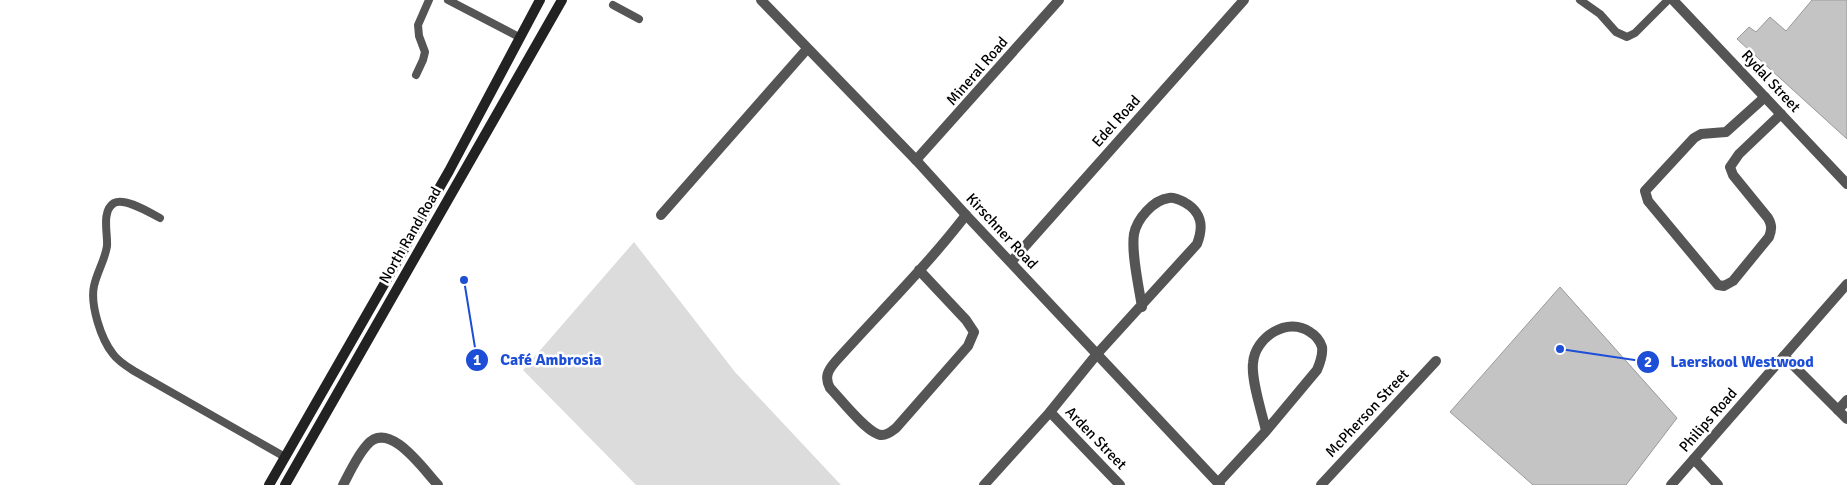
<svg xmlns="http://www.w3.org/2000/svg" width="1847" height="485" font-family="Signika,sans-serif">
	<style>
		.green { fill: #dcdcdc }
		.building { fill: #c4c4c4; stroke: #999 }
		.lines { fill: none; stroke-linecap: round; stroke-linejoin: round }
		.service { stroke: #555; stroke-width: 8 }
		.minor { stroke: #555; stroke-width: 10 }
		.secondary { stroke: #222; stroke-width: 10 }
		.labels { text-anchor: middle; stroke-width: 5; stroke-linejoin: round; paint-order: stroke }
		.street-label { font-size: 15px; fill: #000; stroke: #fff }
		.leader { fill: none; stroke: #1d4ed8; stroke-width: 2 }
		.callout-dot { fill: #1d4ed8; stroke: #fff; stroke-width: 2 }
		.mark-label { font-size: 15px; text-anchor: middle; font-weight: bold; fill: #fff }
		.callout-label { font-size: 16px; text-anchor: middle; font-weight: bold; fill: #1d4ed8; stroke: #fff; stroke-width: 5; stroke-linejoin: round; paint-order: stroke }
	</style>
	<rect width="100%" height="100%" fill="#fff"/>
	<polygon class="green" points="634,242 735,372 841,485 636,485 523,370"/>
	<g class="building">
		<polygon points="1812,0 1847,0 1847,139 1737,39 1749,27 1756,32 1770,17 1786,31"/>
		<polygon points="1560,287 1677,418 1626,485 1533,485 1450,412"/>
	</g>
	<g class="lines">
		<g class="service">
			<polyline points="448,0 519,37"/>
			<polyline points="1580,0 1600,14 1616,32 1627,37 1635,33 1668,0"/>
			<polyline points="613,5 639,19"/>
			<polyline points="416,75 423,60 425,52 419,36 418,25 429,0"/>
			<path d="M160,218c-10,-5 -35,-21 -46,-15 -13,8 -6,31 -7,43 -2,14 -10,26 -13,40 -4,19 7,53 19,68 5,7 13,12 21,17l151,86"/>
		</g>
		<g class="minor">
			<polyline points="761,0 916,160 966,215 1220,485"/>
			<polyline points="1673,0 1847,184"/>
			<path d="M1765,97l-39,35 -25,2 -7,4 -49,53 3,10 70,84 6,1 9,-5 36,-44c3,-8 3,-12 -1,-19l-35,-43 -3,-8 9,-13 42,-40"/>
			<polyline points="916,160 1059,0"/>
			<polyline points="661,215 807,49"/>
			<polyline points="1011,262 1244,0"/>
			<path d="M919,270l47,50 8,12 -6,14 -72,82c-4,3 -8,7 -14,7 -14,0 -42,-37 -52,-47 -6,-11 -2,-18 6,-27 43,-48 90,-94 130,-146"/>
			<polyline points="1784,356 1847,419"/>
			<polyline points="1838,410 1847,400"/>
			<polyline points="1050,412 1120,485"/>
			<polyline points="1694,459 1718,485"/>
			<path d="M1218,483l48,-52 51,-61c3,-7 6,-16 5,-23 -2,-6 -7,-12 -12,-15 -22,-16 -55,5 -57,31 -2,18 9,49 13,68"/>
			<path d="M343,485c7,-13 14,-29 24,-40 22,-26 56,24 71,40"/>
			<path d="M984,485l66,-73 47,-58 100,-110c7,-18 5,-32 -13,-42 -4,-2 -10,-5 -15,-4 -16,2 -32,21 -35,36 -3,19 5,53 8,73"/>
			<polyline points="1321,485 1436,361"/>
			<polyline points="1671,485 1847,284"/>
		</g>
		<g class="secondary">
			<polyline points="269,485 449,171 540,0"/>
			<polyline points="285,485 562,0"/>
		</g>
	</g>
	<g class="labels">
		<g class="street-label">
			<text transform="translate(977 71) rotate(-49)" y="5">Mineral Road</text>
			<text transform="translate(1771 81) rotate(47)" y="5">Rydal Street</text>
			<text transform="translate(1116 121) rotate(-48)" y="5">Edel Road</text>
			<text transform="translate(1002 231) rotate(47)" y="5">Kirschner Road</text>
			<text transform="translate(410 235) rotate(-60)" y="5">North Rand Road</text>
			<text transform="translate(1367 413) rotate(-47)" y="5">McPherson Street</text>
			<text transform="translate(1708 420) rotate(-49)" y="5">Philips Road</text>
			<text transform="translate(1096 438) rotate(46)" y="5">Arden Street</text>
		</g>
	</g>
	<path class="leader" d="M464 280L477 360M1560 349L1648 362"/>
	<g class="callout-dot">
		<circle cx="464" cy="280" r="5"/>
		<circle cx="1560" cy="349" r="5"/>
		<circle cx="477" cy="360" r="12"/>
		<circle cx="1648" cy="362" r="12"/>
	</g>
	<g class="mark-label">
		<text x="477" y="365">1</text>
		<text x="1648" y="367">2</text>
	</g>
	<g class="callout-label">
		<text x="551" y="365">Café Ambrosia</text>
		<text x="1742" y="367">Laerskool Westwood</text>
	</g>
</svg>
